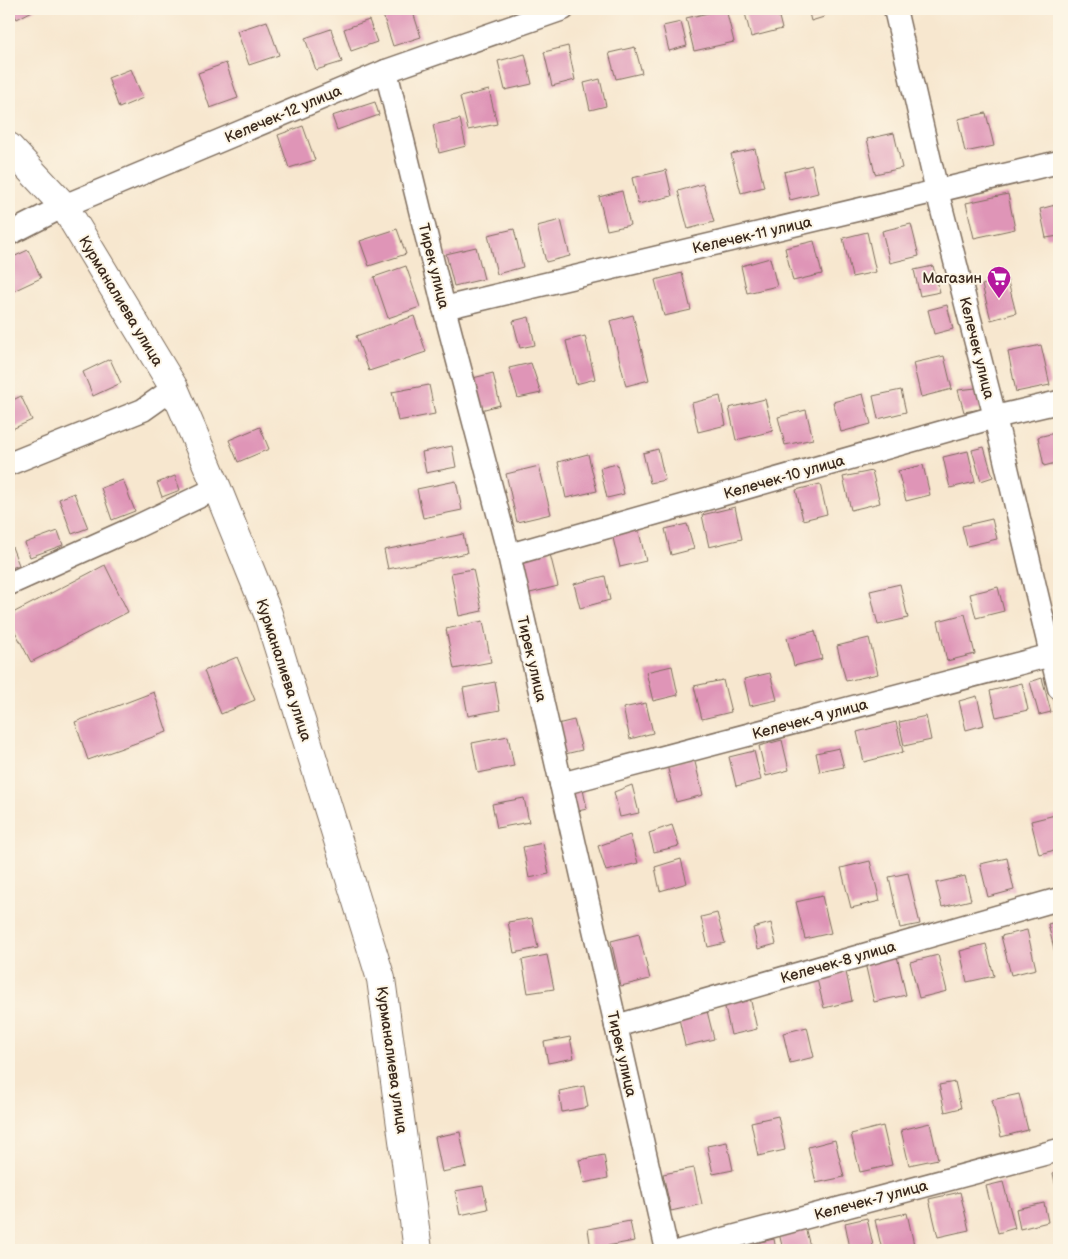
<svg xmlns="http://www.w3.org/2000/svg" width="1068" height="1259" font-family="'Balsamiq Sans',sans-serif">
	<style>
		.building { fill: #df95b7 }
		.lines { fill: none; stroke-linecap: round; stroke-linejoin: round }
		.minor-casing { stroke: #7d6c5c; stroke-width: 25 }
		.tertiary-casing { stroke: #7d6c5c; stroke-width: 30 }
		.minor { stroke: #fff; stroke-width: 22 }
		.tertiary { stroke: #fff; stroke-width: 28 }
		.labels { text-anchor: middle; stroke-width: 4; stroke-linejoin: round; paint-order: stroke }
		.street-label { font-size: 15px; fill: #3b2a1e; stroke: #fcf5e5 }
		.poi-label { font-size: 15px; fill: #3b2a1e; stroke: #fcf5e5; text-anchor: end }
	</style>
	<rect width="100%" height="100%" fill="#fcf5e5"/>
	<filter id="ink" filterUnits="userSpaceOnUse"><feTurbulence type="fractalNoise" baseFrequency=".02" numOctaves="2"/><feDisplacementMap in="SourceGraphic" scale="10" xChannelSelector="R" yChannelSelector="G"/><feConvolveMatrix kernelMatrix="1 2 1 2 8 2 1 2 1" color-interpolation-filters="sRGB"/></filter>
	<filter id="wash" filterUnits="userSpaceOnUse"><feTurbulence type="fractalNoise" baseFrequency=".0096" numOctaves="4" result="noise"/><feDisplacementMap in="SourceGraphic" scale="20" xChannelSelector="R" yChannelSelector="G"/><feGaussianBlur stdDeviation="1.12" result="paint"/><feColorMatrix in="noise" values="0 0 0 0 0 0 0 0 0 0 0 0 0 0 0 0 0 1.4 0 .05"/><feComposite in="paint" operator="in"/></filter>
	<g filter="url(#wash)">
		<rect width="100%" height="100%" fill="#f7e7cf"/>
		<g id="blocks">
			<g class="building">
				<polygon points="11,9 36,9 17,19"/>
				<polygon points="402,9 412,9 421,37 393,46 383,15"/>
				<polygon points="726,9 734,42 694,51 686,18"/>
				<polygon points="744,9 777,9 782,29 751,37"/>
				<polygon points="808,9 822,9 824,17 811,21"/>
				<polygon points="369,20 377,42 351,51 344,29"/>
				<polygon points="267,21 279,55 249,65 237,31"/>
				<polygon points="681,22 687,46 669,51 663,26"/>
				<polygon points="331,29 342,62 316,70 305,38"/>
				<polygon points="568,46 575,80 552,86 544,52"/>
				<polygon points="635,47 642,73 616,79 609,53"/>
				<polygon points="525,54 532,84 505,90 498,61"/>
				<polygon points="226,63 238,98 210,108 198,73"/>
				<polygon points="131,69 143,98 119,108 108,78"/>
				<polygon points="600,79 606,106 590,110 584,83"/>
				<polygon points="489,90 497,124 468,130 460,97"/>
				<polygon points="375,102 379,115 337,130 332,116"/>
				<polygon points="986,113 994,146 965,152 958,119"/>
				<polygon points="460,119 466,146 439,153 433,125"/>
				<polygon points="303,126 315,160 289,168 278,135"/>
				<polygon points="894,133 902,168 875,174 867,139"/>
				<polygon points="755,149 764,187 741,193 731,154"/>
				<polygon points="812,165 818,193 790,200 784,172"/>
				<polygon points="666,170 672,196 638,204 632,178"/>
				<polygon points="703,184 714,222 688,229 678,191"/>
				<polygon points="622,191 630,225 607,230 599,197"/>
				<polygon points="1008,194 1015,229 974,238 966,203"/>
				<polygon points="1059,204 1059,236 1046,238 1040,209"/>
				<polygon points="561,220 570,256 546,262 537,226"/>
				<polygon points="911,224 919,256 890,263 882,231"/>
				<polygon points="397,229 406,254 369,266 360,241"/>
				<polygon points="514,229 523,267 497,274 488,235"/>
				<polygon points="867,232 876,272 852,277 843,238"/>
				<polygon points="814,241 822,274 793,281 785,248"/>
				<polygon points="476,247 484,279 454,286 446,254"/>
				<polygon points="28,250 41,278 9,293 9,259"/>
				<polygon points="770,258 777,286 747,293 741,266"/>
				<polygon points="406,266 420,307 388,318 374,277"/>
				<polygon points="933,266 940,292 920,296 914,270"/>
				<polygon points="682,273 691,310 664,316 655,280"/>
				<polygon points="1007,278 1016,313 991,320 982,285"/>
				<polygon points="947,305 953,329 934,334 928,310"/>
				<polygon points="633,315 649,380 626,386 610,321"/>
				<polygon points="414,316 426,352 369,371 356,336"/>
				<polygon points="529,317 535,345 520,348 513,321"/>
				<polygon points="585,336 595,379 576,384 566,341"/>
				<polygon points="1041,345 1050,385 1016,392 1008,352"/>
				<polygon points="944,356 952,389 921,397 913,363"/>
				<polygon points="110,359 121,383 93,396 83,372"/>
				<polygon points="531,363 541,393 518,398 509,368"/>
				<polygon points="493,373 500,405 481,410 473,378"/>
				<polygon points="429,385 435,414 398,421 392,392"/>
				<polygon points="976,388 981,409 964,412 958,390"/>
				<polygon points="901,390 906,412 878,419 873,396"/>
				<polygon points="863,394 871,424 841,432 833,402"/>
				<polygon points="21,396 32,420 10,430 9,402"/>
				<polygon points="720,396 726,425 698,432 692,403"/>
				<polygon points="765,399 773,431 736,440 729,408"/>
				<polygon points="806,410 813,439 785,445 778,417"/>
				<polygon points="260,427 269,449 238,462 229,440"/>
				<polygon points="1059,432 1059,462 1044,466 1038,437"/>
				<polygon points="452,446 456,467 426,473 422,452"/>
				<polygon points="984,447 993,477 981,481 972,450"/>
				<polygon points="658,449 665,480 650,483 643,453"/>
				<polygon points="968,451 975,482 950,488 943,457"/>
				<polygon points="588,454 597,491 566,498 558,462"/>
				<polygon points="617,464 624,494 607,498 600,468"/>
				<polygon points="923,465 930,495 906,501 898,471"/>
				<polygon points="539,466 551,514 517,522 506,474"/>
				<polygon points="872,471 880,503 851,510 843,477"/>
				<polygon points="175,476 180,490 162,497 157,483"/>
				<polygon points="123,480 135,511 112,520 101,488"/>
				<polygon points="456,481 462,510 423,518 417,489"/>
				<polygon points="820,484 827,514 803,520 796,490"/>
				<polygon points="74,493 88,528 72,534 59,499"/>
				<polygon points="735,507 742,539 709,547 702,515"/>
				<polygon points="992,519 997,539 967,546 962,526"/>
				<polygon points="687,524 694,549 671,555 665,529"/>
				<polygon points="638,528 646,561 620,567 612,534"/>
				<polygon points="58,531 63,545 30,557 25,543"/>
				<polygon points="463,534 467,553 388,569 384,550"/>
				<polygon points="12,547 19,565 9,569 9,548"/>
				<polygon points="549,550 558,586 522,595 514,558"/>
				<polygon points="105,565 128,612 31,662 9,620 9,615"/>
				<polygon points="473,569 482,611 459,616 451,573"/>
				<polygon points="605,576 610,600 580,608 574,584"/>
				<polygon points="900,584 908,618 878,625 870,591"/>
				<polygon points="998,587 1004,611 976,618 970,594"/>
				<polygon points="965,614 975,654 947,661 938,621"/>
				<polygon points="483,621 491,662 454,669 446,629"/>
				<polygon points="815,631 822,659 794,666 787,638"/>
				<polygon points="869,638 878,674 846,681 837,646"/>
				<polygon points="237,657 255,700 221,714 204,671"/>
				<polygon points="672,666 678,695 653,701 646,672"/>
				<polygon points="770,673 777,700 750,706 744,679"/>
				<polygon points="1042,678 1051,712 1039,715 1030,682"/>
				<polygon points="723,680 731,712 702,719 694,686"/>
				<polygon points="495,682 500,710 468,716 463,688"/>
				<polygon points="1022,683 1028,710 996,717 990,691"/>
				<polygon points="154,692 167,732 88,760 75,722"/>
				<polygon points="977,696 984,725 966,730 959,701"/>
				<polygon points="646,703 653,733 630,739 623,708"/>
				<polygon points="926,716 931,740 904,746 899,722"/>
				<polygon points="574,720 582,750 561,755 553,725"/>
				<polygon points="896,722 903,752 864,762 857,732"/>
				<polygon points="508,736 514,766 478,773 472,743"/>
				<polygon points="782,740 789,770 766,776 759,746"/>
				<polygon points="839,748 844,767 820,772 816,753"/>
				<polygon points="754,751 761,780 736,786 729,757"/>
				<polygon points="694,758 703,795 676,802 667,765"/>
				<polygon points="582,785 587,809 573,812 567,788"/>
				<polygon points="632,785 639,813 620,817 614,792"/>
				<polygon points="524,798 529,822 497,828 492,804"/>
				<polygon points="1059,814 1059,849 1039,854 1031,821"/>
				<polygon points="672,825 679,846 654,852 649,833"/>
				<polygon points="630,835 638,863 606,871 598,846"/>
				<polygon points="543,843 549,874 529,878 523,847"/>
				<polygon points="1007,858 1014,890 988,897 980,864"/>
				<polygon points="681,859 687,883 660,891 655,867"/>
				<polygon points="870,861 880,901 851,908 841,868"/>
				<polygon points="908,873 920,924 900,928 889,877"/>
				<polygon points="965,876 971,900 942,907 936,883"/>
				<polygon points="822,896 831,933 805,939 796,902"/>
				<polygon points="717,913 725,943 708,947 701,917"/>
				<polygon points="532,918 538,948 514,953 508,922"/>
				<polygon points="1059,921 1059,952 1055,953 1048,924"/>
				<polygon points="771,923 776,944 758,949 753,928"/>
				<polygon points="1027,930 1036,969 1011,975 1001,936"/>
				<polygon points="639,934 650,979 621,986 611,941"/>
				<polygon points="986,944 994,976 967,982 960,951"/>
				<polygon points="547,955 554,989 528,993 522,960"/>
				<polygon points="938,955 947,991 919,998 910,962"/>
				<polygon points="897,956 906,995 874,1002 865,963"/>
				<polygon points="846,972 852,1001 824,1008 817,979"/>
				<polygon points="750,997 757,1029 731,1035 724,1003"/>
				<polygon points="706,1007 714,1039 685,1046 678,1014"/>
				<polygon points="807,1027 814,1057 790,1063 783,1033"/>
				<polygon points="570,1037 574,1058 548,1063 544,1042"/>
				<polygon points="955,1082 961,1108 945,1112 939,1085"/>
				<polygon points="584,1086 588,1107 562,1112 559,1091"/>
				<polygon points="1019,1094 1028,1130 1001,1137 992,1100"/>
				<polygon points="778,1116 785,1150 758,1156 751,1122"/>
				<polygon points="930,1123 938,1159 909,1165 901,1130"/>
				<polygon points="883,1126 892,1165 860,1172 851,1134"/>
				<polygon points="460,1132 467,1167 442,1172 435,1137"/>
				<polygon points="835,1140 844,1177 816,1183 808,1147"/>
				<polygon points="727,1142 733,1170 713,1174 707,1146"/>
				<polygon points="604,1155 608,1178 584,1183 579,1160"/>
				<polygon points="694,1168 702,1204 671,1211 663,1174"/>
				<polygon points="1059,1171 1059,1197 1058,1197 1053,1173"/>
				<polygon points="1003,1182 1015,1228 998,1233 986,1186"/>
				<polygon points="483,1186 488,1209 460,1215 455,1191"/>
				<polygon points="960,1192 969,1230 938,1237 929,1199"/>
				<polygon points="1044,1203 1048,1222 1020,1229 1016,1209"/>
				<polygon points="907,1213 914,1245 892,1250 882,1250 875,1220"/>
				<polygon points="867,1218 874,1250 842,1250 850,1248 845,1223"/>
				<polygon points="630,1221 634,1241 591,1249 588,1229"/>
				<polygon points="805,1227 811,1250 783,1250 779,1233"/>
				<polygon points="774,1239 776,1250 748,1250 747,1245"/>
			</g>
		</g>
	</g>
	<g filter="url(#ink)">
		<use href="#blocks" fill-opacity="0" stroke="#7d6c5c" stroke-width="1"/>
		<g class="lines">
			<defs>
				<g id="minor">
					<polyline points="895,9 937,191 995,417 1059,688"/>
					<polyline points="386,71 444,308 509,555 667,1250"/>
					<polyline points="9,234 64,206 386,71 563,9"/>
					<polyline points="444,308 1059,162"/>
					<polyline points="9,464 143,410 174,388"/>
					<polyline points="509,555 995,417 1059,402"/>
					<polyline points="9,584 138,526 217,488"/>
					<polyline points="561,784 1059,653"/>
					<polyline points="616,1026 1059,899"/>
					<polyline points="683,1250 1059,1150"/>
				</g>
				<polyline id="tertiary" points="9,147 64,206 174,388 217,488 268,614 381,979 418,1250"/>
			</defs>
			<use href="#minor" class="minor-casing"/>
			<use href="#tertiary" class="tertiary-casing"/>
			<use href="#minor" class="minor"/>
			<use href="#tertiary" class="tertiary"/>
		</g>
	</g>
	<defs>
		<symbol id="supermarket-pin" viewBox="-11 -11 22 30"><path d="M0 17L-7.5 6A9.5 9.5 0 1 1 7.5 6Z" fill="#b5179e" stroke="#fcf5e5"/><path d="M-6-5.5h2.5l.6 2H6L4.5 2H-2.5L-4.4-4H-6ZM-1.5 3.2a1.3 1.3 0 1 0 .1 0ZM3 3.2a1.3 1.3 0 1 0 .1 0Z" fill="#fff"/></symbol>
	</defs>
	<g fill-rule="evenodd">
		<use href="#supermarket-pin" x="985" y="264" width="28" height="38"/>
	</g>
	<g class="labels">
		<g class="street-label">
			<text transform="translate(283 114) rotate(-23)" y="5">Келечек-12 улица</text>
			<text transform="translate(752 235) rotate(-13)" y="5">Келечек-11 улица</text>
			<text transform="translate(434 266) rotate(76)" y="5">Тирек улица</text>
			<text transform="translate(121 301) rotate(59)" y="5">Курманалиева улица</text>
			<text transform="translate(977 348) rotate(76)" y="5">Келечек улица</text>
			<text transform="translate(784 477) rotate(-16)" y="5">Келечек-10 улица</text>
			<text transform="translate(532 659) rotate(77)" y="5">Тирек улица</text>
			<text transform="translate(284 670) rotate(72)" y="5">Курманалиева улица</text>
			<text transform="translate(810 719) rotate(-15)" y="5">Келечек-9 улица</text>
			<text transform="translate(838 962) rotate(-16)" y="5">Келечек-8 улица</text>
			<text transform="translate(622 1054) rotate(77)" y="5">Тирек улица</text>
			<text transform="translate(392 1060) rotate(82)" y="5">Курманалиева улица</text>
			<text transform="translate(871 1200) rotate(-15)" y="5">Келечек-7 улица</text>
		</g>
		<g class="poi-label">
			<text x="982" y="283">Магазин</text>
		</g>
	</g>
	<rect width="1068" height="1259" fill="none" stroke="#fcf5e5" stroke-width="30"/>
</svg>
